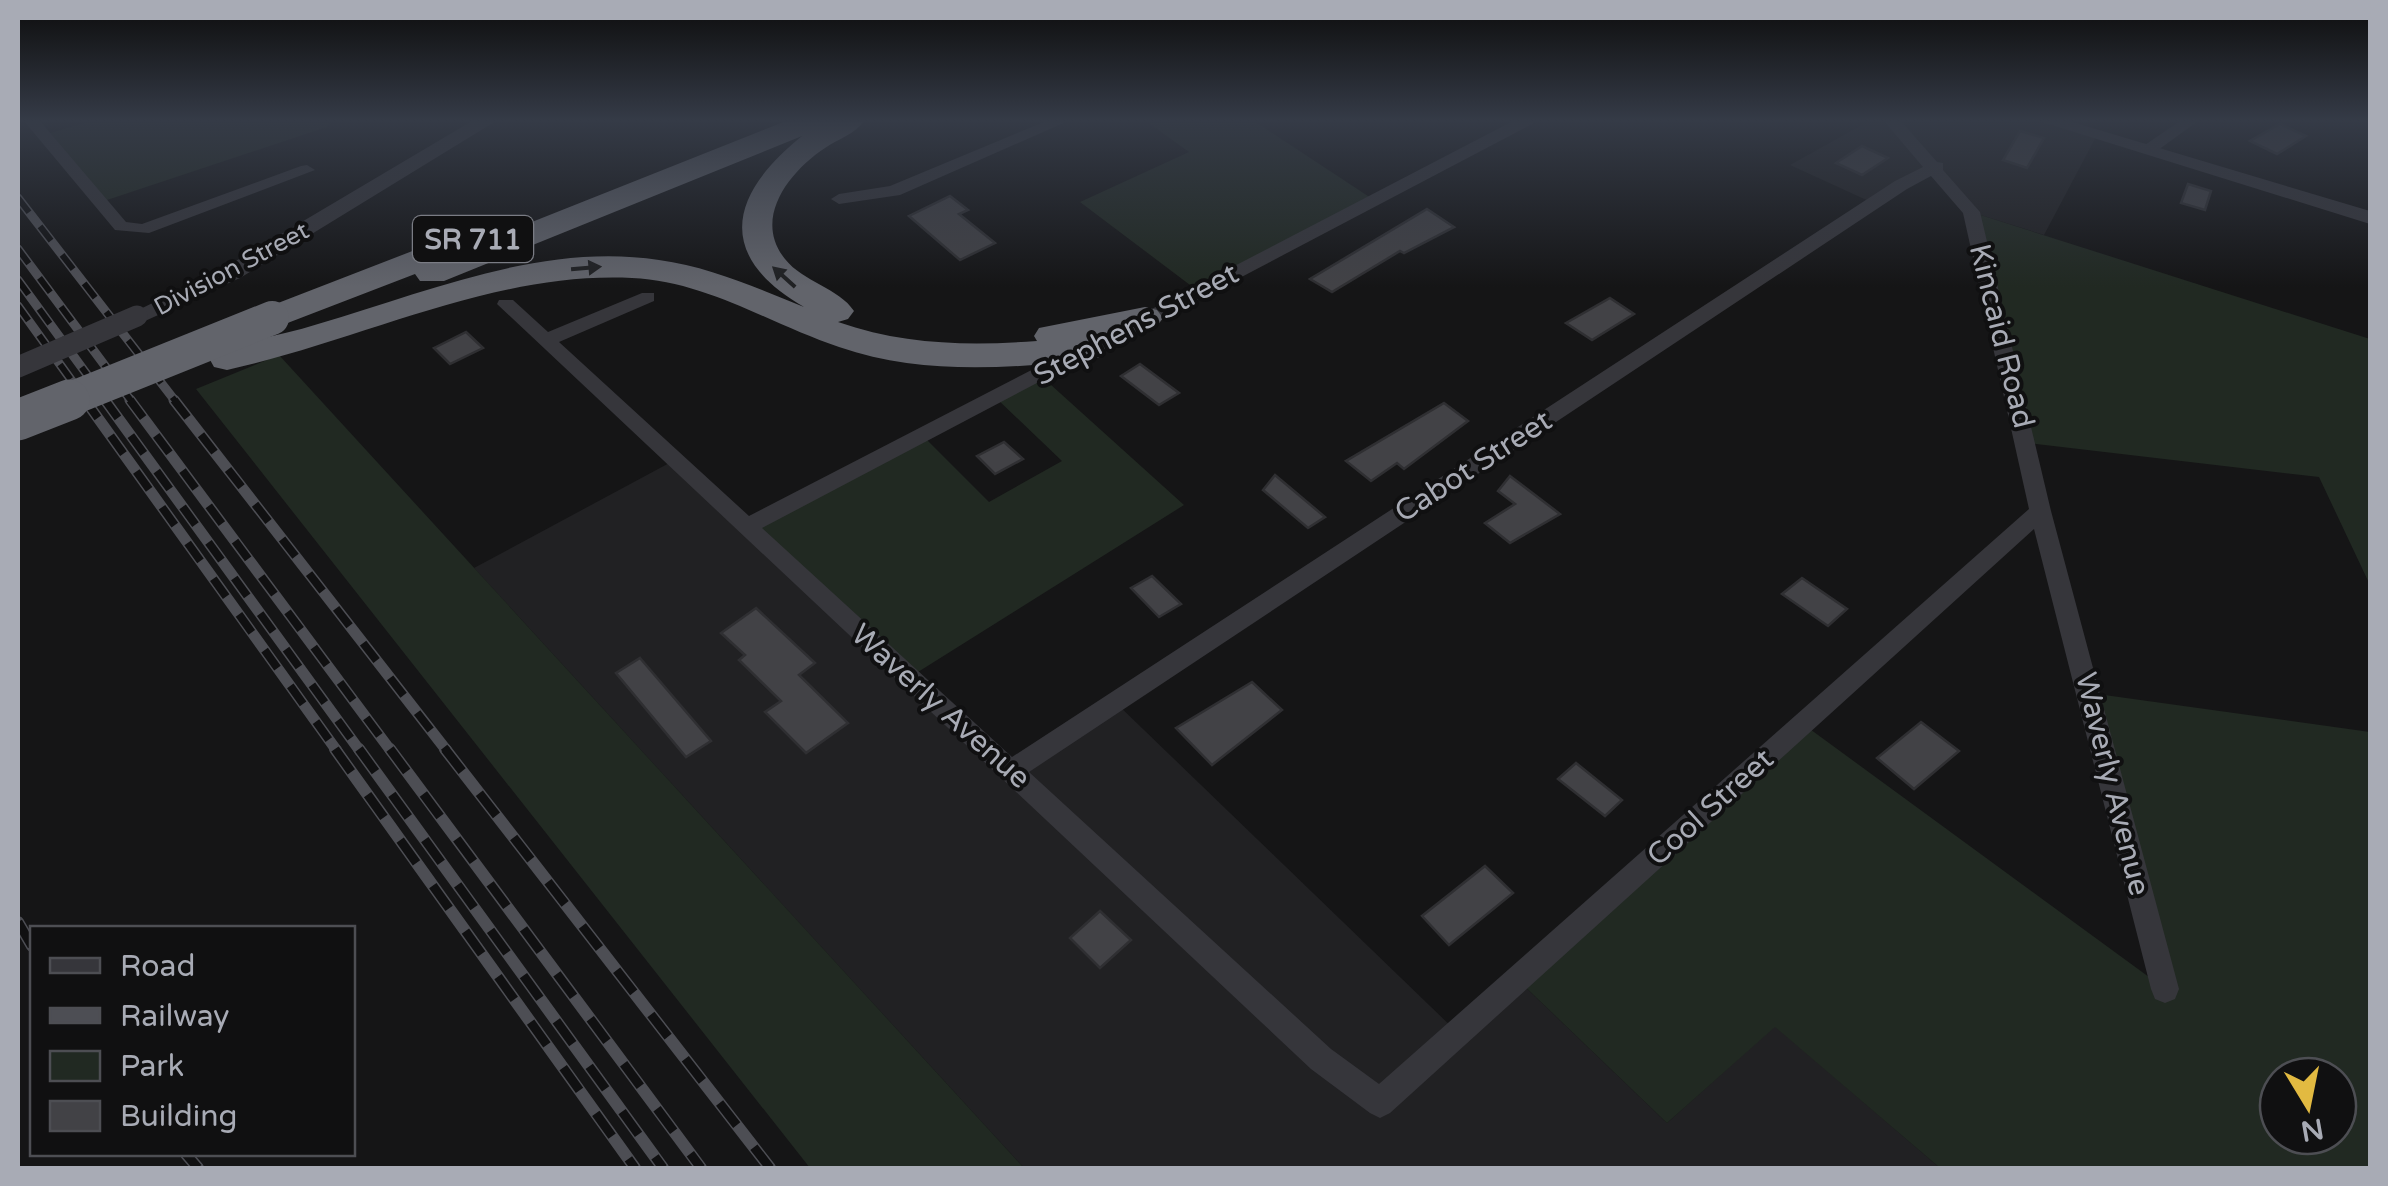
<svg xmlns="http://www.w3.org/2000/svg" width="2388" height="1186" font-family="'Varela Round',sans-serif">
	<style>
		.built { fill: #212123 }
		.green { fill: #212922; fill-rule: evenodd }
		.building { fill: #424246; stroke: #2f2f32; stroke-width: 2.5 }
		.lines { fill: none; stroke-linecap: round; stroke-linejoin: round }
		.minor { fill: #36363b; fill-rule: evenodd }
		.tertiary { fill: #36363b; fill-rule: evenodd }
		.motorway { fill: #62646b; fill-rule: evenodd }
		.rail-far2-casing { stroke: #4d4e54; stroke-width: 9 }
		.rail-far1-casing { stroke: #4d4e54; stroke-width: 11 }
		.rail-casing { stroke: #4d4e54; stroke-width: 12 }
		.rail-far2 { stroke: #101011; stroke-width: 6; stroke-dasharray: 18; stroke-linecap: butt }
		.rail-far1 { stroke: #101011; stroke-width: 8; stroke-dasharray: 22; stroke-linecap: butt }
		.rail { stroke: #101011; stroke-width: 9; stroke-dasharray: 28; stroke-linecap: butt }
		.tertiary-bridge { stroke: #36363b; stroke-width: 21 }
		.motorway-bridge-far1 { stroke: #62646b; stroke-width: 34 }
		.motorway-bridge { stroke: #62646b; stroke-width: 41 }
		.oneway { fill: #202123 }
		.labels { text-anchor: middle; stroke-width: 8; stroke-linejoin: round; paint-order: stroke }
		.far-street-label { font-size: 25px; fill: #a8abb5; stroke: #101011 }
		.shield { fill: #101011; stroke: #7a7c84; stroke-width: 2.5 }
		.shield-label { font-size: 28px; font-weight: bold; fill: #a8abb5 }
		.street-label { font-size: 30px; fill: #a8abb5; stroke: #101011 }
	</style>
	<rect width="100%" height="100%" fill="#151516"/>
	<g class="built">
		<polygon points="1869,121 2049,121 2097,135 2044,235 1971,212 1937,167 1873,203 1790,165"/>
		<polygon points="673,461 1011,770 1115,702 1458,1033 1517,979 1667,1123 1775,1026 1940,1168 1024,1168 474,568"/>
	</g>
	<g class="green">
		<polygon points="90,121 332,121 327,127 101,202 44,135"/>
		<polygon points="1146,121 1254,121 1374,200 1198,291 1080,202 1189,152"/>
		<polygon points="1971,212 2370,339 2370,585 2319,477 2028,443"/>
		<polygon points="279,355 1024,1168 810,1168 196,389"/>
		<polygon points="1040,375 1184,505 910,677 745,528 922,435 989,502 1062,461 996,398"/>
		<path d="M2090,693l280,39v436h-430l-165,-141 -108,96 -150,-144 286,-255 361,264zM2278,1076h60v60h-60z"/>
	</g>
	<g class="building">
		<polygon points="2280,124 2306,136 2277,154 2250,141"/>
		<polygon points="2020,131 2044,138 2027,168 2003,160"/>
		<polygon points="1862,146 1888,158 1862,175 1836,163"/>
		<polygon points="2188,184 2211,191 2205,210 2181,203"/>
		<polygon points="950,196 968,210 959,214 995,243 960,260 909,216"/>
		<polygon points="1427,209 1454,227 1404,253 1400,251 1332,292 1310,279"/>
		<polygon points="1610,298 1634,314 1592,340 1566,323"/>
		<polygon points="466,332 483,348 450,364 434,348"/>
		<polygon points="1140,364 1179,393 1159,405 1121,376"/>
		<polygon points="1444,403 1468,421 1404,469 1397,463 1371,481 1346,461"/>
		<polygon points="1004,442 1023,459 995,474 977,456"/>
		<polygon points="1275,475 1325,517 1308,528 1263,490"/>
		<polygon points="1510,476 1560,514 1510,543 1485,523 1515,504 1498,491"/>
		<polygon points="1152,576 1181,604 1159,617 1131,588"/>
		<polygon points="1802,578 1847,609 1828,626 1782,594"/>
		<polygon points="756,608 815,663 799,675 848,723 806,753 765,712 781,701 739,660 745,655 721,633"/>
		<polygon points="640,658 711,741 686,757 616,673"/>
		<polygon points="1252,682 1282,710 1212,765 1176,728"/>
		<polygon points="1921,722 1959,751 1914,789 1877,758"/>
		<polygon points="1576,763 1622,800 1605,816 1558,779"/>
		<polygon points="1485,866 1513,893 1449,945 1422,916"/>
		<polygon points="1100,911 1131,940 1100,968 1070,938"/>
	</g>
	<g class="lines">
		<g class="minor">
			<polygon points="24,121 40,121 126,222 142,224 301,166 307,165 315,170 149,233 115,230"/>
			<polygon points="1046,121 1068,121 900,195 839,204 831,199 839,194 890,186"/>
			<path d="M1884,121h17l36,41 6,1v7l37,42 71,299 128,478 -4,10 -10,4 -10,-4 -4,-10 -117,-460 -644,584 -10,5 -10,-5 -59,-44 -814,-765 2,-4h14l35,32 94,-39h12v8l-95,41 190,174 331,-171h14v8l-332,175 250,229 883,-576 28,-14zM1931,176l32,37 66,296 -650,575 -48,-35 -302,-277 878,-583z"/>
			<polygon points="2180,121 2198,121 2154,153 2142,153 2142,147"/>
		</g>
		<g class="tertiary">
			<polygon points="472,121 496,121 240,278 145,321 137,323 126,316 224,268"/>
			<polygon points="1513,121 1538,121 1095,354 1087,357 1075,349"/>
			<polygon points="2039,121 2069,121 2370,211 2370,224"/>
		</g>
		<path class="motorway" d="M786,121h78c-9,13 -26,18 -39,27 -35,23 -73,70 -40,111 18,23 54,29 69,52l-6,8 -10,3c66,23 131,24 199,19l-3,-5 5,-8 106,-21 12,3 6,8 -6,8 -62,13 10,10 -5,8 -13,4c-84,7 -167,14 -248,-14 -69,-23 -133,-66 -207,-69 -138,-7 -272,63 -405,92l-13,-3 -5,-9 5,-9c35,-9 70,-14 104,-25 109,-32 225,-82 341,-64 51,7 98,28 145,47 -90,-52 -74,-113 -2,-171l-358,145h-24l-5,-7 -143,55 -12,-3 -6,-8 6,-8 186,-72h24l4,7z"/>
		<defs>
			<g id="rail-far2">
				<polyline points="18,198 176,402"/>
				<polyline points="18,249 132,402"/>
				<polyline points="18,280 107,402"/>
				<polyline points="18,306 87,402"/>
			</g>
			<g id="rail-far1">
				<polyline points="85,400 337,751"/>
				<polyline points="105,400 360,751"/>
				<polyline points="130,400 391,751"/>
				<polyline points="174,400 447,751"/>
			</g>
			<g id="rail">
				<polyline points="335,749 635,1168"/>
				<polyline points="359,749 663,1168"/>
				<polyline points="390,749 701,1168"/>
				<polyline points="445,749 770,1168"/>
				<polyline points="18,922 32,946"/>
				<polyline points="186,1154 198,1168"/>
			</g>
		</defs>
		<use href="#rail-far2" class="rail-far2-casing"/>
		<use href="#rail-far1" class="rail-far1-casing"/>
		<use href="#rail" class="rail-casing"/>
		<use href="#rail-far2" class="rail-far2"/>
		<use href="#rail-far1" class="rail-far1"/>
		<use href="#rail" class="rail"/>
		<polyline class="tertiary-bridge" points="18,367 137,316"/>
		<polyline class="motorway-bridge-far1" points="63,402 272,318"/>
		<polyline class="motorway-bridge" points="18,420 69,400"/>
	</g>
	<defs><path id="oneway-solid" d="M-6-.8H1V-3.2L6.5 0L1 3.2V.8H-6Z" transform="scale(2.5)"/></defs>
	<g class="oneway">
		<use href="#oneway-solid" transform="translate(586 268) rotate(-5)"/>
		<use href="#oneway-solid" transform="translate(784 277) rotate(-138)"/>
	</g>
	<linearGradient id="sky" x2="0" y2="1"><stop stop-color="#0c0c0c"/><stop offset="0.42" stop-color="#353b47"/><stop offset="1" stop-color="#353b47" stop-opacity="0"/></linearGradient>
	<rect width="2388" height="287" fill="url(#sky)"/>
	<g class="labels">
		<g class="far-street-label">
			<text transform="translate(231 268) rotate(-28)" y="9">Division Street</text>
		</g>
		<rect class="shield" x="413" y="216" width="120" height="46" rx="8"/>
		<g class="shield-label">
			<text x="473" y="249">SR 711</text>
		</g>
		<g class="street-label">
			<text transform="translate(1136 324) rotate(-28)" y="10">Stephens Street</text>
			<text transform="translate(2002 336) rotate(76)" y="10">Kincaid Road</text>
			<text transform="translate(1473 466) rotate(-33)" y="10">Cabot Street</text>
			<text transform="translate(941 706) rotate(42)" y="10">Waverly Avenue</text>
			<text transform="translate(2113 784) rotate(76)" y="10">Waverly Avenue</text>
			<text transform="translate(1710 807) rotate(-42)" y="10">Cool Street</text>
		</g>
	</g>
	<rect width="2388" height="1186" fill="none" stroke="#a8abb5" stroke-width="40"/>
	<rect x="30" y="926" width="325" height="230" fill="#101011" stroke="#4d4e53" stroke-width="2.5"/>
	<rect x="50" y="958" width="50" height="15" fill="#36363b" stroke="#4d4e53" stroke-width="2.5"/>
	<text x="120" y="976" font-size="30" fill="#a8abb5">Road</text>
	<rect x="50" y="1008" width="50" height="15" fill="#4d4e54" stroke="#4d4e53" stroke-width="2.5"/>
	<text x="120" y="1026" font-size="30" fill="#a8abb5">Railway</text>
	<rect x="50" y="1051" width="50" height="30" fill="#212922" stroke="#4d4e53" stroke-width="2.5"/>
	<text x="120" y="1076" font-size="30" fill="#a8abb5">Park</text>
	<rect x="50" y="1101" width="50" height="30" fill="#424246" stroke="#4d4e53" stroke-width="2.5"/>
	<text x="120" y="1126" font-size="30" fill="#a8abb5">Building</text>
	<g transform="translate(2308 1106) rotate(170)"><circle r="48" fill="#101011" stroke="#4d4e53" stroke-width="2.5"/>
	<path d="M0-8L18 38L0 25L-18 38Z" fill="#e2ba41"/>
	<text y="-15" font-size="28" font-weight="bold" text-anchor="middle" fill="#a8abb5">N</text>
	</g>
</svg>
